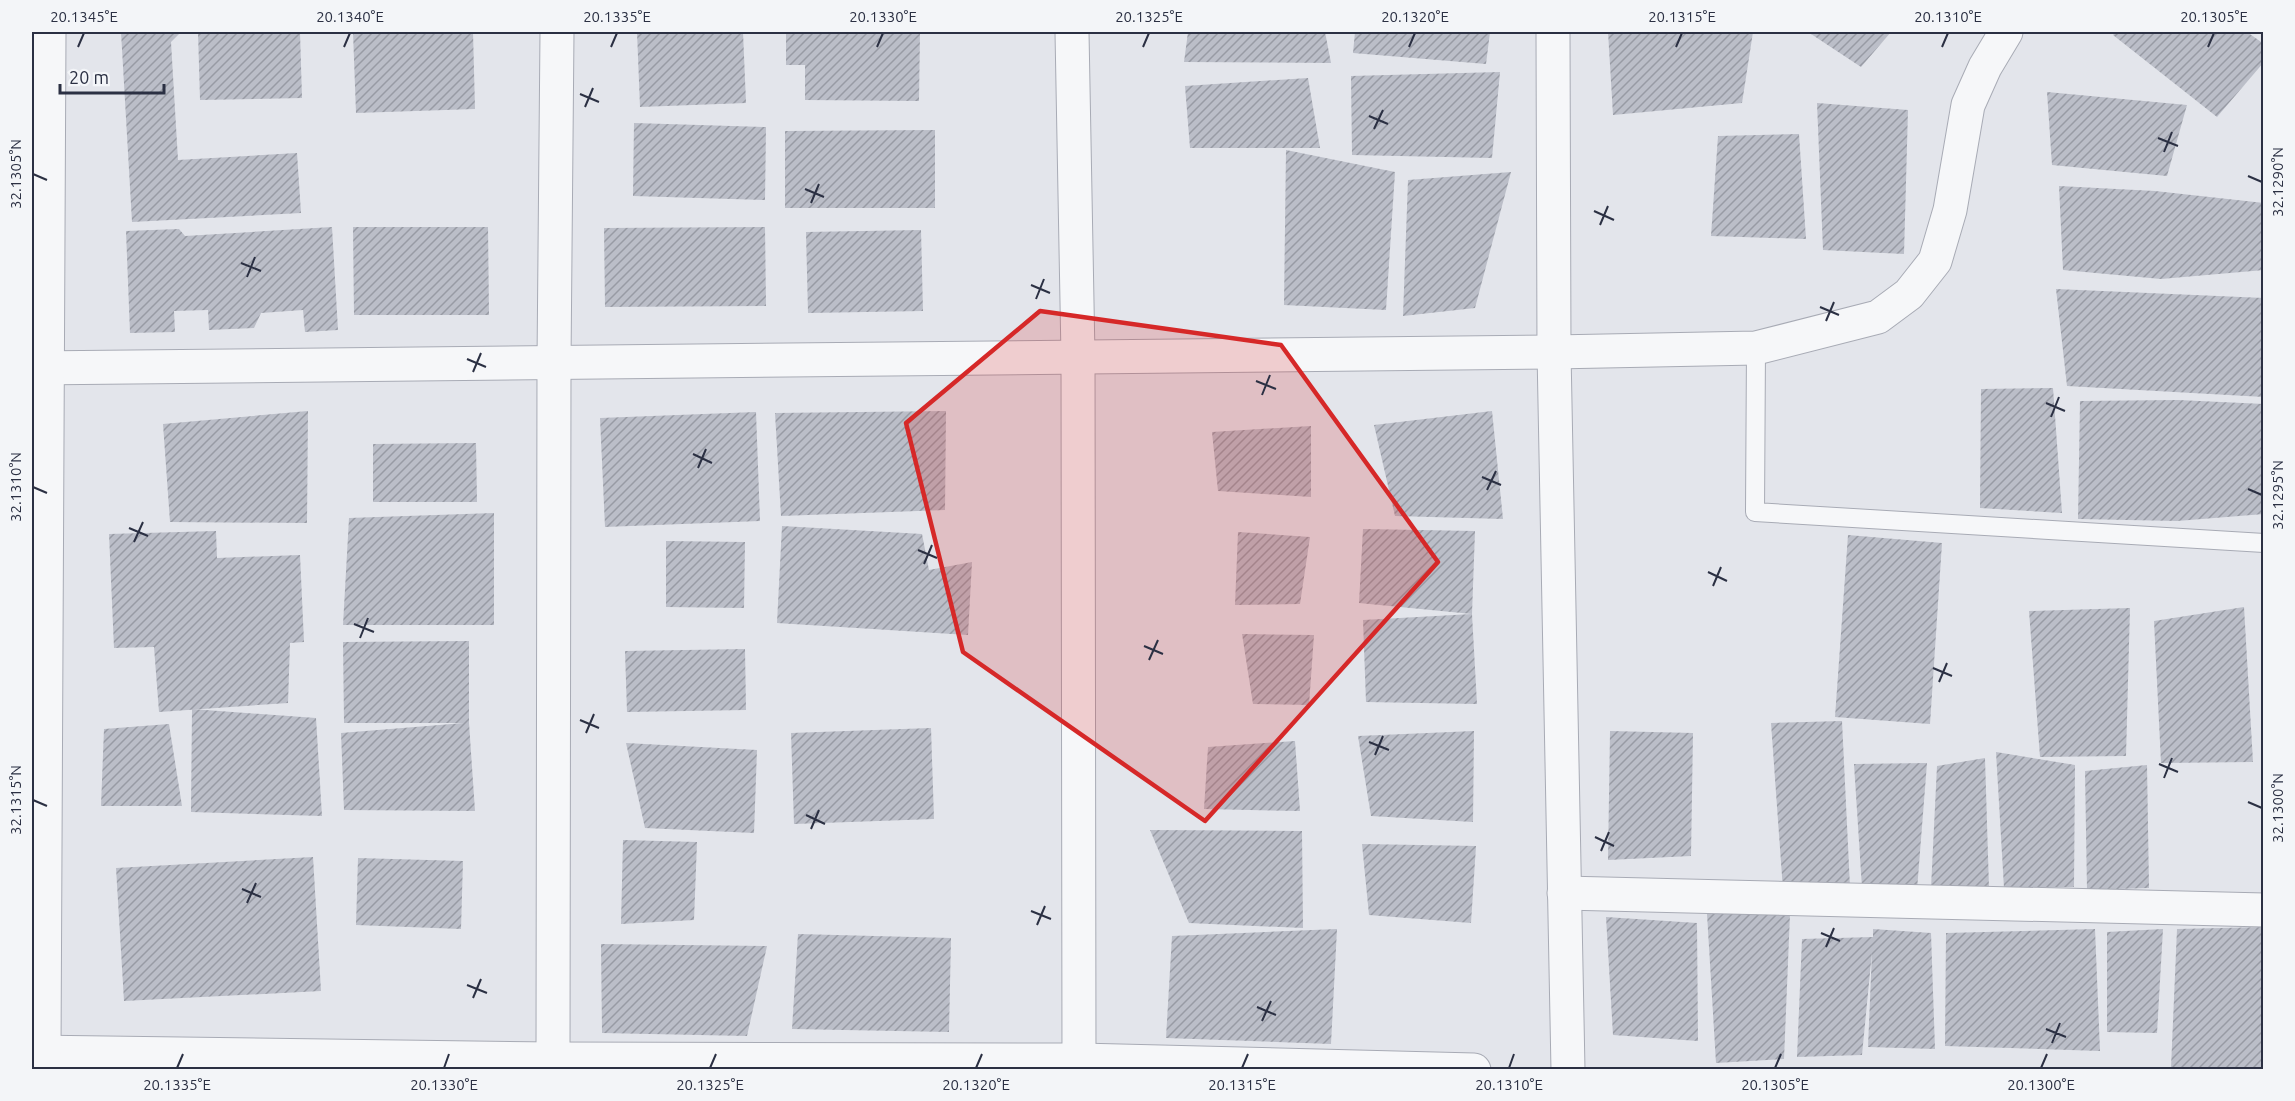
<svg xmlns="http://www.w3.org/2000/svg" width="2295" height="1101" font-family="Ubuntu,sans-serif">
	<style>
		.building { fill: url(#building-hatch) }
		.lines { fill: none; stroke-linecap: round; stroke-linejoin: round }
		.service-casing { stroke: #a8abb5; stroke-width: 20 }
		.minor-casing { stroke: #a8abb5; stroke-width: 35 }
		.service { stroke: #f6f7f9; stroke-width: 18 }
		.minor { stroke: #f6f7f9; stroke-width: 33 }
		.marked { fill: #d62828; fill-opacity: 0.2; stroke: #d62828; stroke-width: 4.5; stroke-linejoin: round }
		.ticks { fill: none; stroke: #2b3043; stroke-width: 2 }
		.neatline { fill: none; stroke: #2b3043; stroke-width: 2 }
		.ticks-label { font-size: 15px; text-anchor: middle; fill: #2b3043 }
	</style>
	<defs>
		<pattern id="building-hatch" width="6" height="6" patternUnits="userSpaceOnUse" patternTransform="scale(1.5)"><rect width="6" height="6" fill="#bbbec8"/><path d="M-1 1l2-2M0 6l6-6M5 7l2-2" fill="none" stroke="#989ba4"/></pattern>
	</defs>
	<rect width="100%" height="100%" fill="#e3e5eb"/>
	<g class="building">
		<polygon points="121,32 181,32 171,42 178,160 297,153 301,213 132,222"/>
		<polygon points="198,32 300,32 302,98 200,100"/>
		<polygon points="353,32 473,32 475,109 356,113"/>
		<polygon points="637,32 743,32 746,103 640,107"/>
		<polygon points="786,32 920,32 919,101 805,100 805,65 786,65"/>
		<polygon points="1188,32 1325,32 1331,63 1184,62"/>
		<polygon points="1355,32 1490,32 1486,64 1353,53"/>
		<polygon points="1608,32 1753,32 1742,103 1613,115"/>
		<polygon points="1808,32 1891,32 1861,67"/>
		<polygon points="2116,32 2247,32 2264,44 2264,62 2217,117 2113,35"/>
		<polygon points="1500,72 1492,158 1352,155 1351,76"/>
		<polygon points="1308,78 1320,148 1190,148 1185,86"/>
		<polygon points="2047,92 2187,105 2167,176 2052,165"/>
		<polygon points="1817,103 1908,110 1904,254 1823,250"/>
		<polygon points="634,123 766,127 765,200 633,196"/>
		<polygon points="935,130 935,208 785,208 785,131"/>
		<polygon points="1799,134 1806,239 1711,236 1718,136"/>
		<polygon points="1286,150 1395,172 1386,310 1284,305"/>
		<polygon points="1511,172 1475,308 1403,316 1408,180"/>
		<polygon points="2059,186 2155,191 2264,203 2264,270 2161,279 2063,270"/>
		<polygon points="332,227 338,330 305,332 303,310 261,313 254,328 209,330 208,310 174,311 175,332 130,333 126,231 179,229 185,236"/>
		<polygon points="353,227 488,227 489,315 354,315"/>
		<polygon points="765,227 766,306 605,307 604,228"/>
		<polygon points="921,230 923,311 808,313 806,232"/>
		<polygon points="2056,289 2264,298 2264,397 2067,386"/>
		<polygon points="2053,388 2062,513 1980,508 1981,389"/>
		<polygon points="2178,400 2264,404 2264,514 2177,521 2078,519 2080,401"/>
		<polygon points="308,411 307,523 170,522 163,424"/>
		<polygon points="946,411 945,510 781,516 775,413"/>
		<polygon points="1492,411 1503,519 1395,516 1374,425"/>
		<polygon points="756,412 760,521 605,527 600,418"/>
		<polygon points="1311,426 1311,497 1218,491 1212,432"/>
		<polygon points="476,443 477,502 373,502 373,444"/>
		<polygon points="494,513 494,625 343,625 349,518"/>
		<polygon points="782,526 922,534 929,570 972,562 968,635 777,623"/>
		<polygon points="1363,529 1475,531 1472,614 1359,603"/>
		<polygon points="216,531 217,558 300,555 304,642 290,643 288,703 159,712 154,647 114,648 109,534"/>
		<polygon points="1238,532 1310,537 1300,604 1235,605"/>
		<polygon points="1848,535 1942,543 1930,724 1835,717"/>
		<polygon points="666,541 745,542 744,608 666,607"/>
		<polygon points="2244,607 2253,762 2161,763 2154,621"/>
		<polygon points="2130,608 2126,756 2040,757 2029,611"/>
		<polygon points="1472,614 1477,704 1366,702 1363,620"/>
		<polygon points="1242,634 1314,635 1309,705 1253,704"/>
		<polygon points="469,641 469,723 475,811 344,810 341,733 464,723 344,723 343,642"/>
		<polygon points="745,649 746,710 627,712 625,651"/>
		<polygon points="192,709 316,718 322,816 191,812"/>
		<polygon points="1842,721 1850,887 1783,890 1771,723"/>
		<polygon points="169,724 182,806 101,806 104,729"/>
		<polygon points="931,728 934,819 794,824 791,733"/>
		<polygon points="1474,731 1473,822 1371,816 1358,736"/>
		<polygon points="1610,731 1693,733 1691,856 1608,860"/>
		<polygon points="1295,741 1300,811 1204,809 1208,747"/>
		<polygon points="626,743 757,750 754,833 645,828"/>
		<polygon points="1996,752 2075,765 2074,887 2004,888"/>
		<polygon points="1985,758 1989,888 1931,888 1937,766"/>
		<polygon points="1927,763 1917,890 1862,888 1854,764"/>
		<polygon points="2147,765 2149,888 2087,890 2085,771"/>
		<polygon points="1150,830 1302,831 1303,928 1189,923"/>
		<polygon points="623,840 697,842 694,920 621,924"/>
		<polygon points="1362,844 1476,846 1471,923 1369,915"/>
		<polygon points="313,857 321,991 124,1001 116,868"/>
		<polygon points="358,858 463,861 461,929 356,925"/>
		<polygon points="1707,914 1790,914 1784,1059 1716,1063"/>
		<polygon points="1606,917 1697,923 1698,1041 1613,1035"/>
		<polygon points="2264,927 2264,1070 2171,1068 2177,929"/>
		<polygon points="1337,929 1331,1044 1166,1038 1172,936"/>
		<polygon points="1873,929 1931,933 1935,1049 1868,1047 1872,952 1862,1055 1797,1057 1802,939 1873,937"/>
		<polygon points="2095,929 2100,1051 1945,1046 1946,933"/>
		<polygon points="2163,929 2157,1033 2107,1032 2107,932"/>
		<polygon points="798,934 951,938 949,1032 792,1029"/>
		<polygon points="601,944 767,946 747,1036 602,1033"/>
	</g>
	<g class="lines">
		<defs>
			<polyline id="service" points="1756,348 1755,512 2264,543"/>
			<g id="minor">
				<polyline points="1072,32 1078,356 1079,1070"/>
				<polyline points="1553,32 1554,352 1568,1070"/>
				<polyline points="32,368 1554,352 1756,348 1878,317 1909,294 1935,261 1950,210 1968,105 1985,67 2006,32"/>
				<polyline points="1564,893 2264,910"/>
				<polyline points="32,1052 553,1059 1080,1060 1474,1070"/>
				<polyline points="44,1052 49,32"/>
				<polyline points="553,1059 554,362 557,32"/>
			</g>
		</defs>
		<use href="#service" class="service-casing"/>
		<use href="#minor" class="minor-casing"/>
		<use href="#service" class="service"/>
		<use href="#minor" class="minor"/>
	</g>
	<path class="marked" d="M1040,311l241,34 157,217 -233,259 -242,-169 -57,-229z"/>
	<path class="ticks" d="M78,47l6,-14M344,47l6,-14M611,47l6,-14M877,47l6,-14M1143,47l6,-14M1409,47l6,-14M1676,47l6,-14M1942,47l6,-14M2208,47l6,-14M580,94l19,8M585,107l8,-19M1369,116l19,8M1374,129l9,-19M2158,138l20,8M2164,152l8,-20M33,174l14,6M2248,176l14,6M805,189l19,8M811,203l8,-19M1594,211l20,9M1600,225l8,-19M241,263l20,8M247,277l8,-20M1031,285l19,8M1036,299l8,-20M1820,307l19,8M1826,321l8,-19M467,359l19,8M473,372l8,-19M1256,381l20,8M1262,395l8,-20M2046,403l19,8M2051,417l8,-20M693,454l19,9M698,468l8,-19M1482,477l19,8M33,487l14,6M2248,489l14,6M1487,490l9,-19M129,528l19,8M134,542l9,-20M918,550l19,8M924,564l8,-19M1708,572l19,9M1713,586l8,-19M354,624l20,8M360,638l8,-20M1144,646l19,8M1149,660l9,-20M1933,668l19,8M1939,682l8,-19M580,720l19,8M586,733l8,-19M1369,742l20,8M1375,755l8,-19M2159,764l19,8M2164,778l8,-20M33,800l14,6M2248,802l14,6M806,815l19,9M811,829l8,-19M1595,837l19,9M1601,851l8,-19M242,889l19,8M247,903l9,-20M1031,911l20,8M1037,925l8,-19M1821,933l19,8M1826,947l8,-19M467,985l20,8M473,998l8,-19M1257,1007l19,8M1262,1021l9,-20M2046,1029l20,8M2052,1043l8,-20M177,1068l6,-14M444,1068l5,-14M710,1068l6,-14M976,1068l6,-14M1242,1068l6,-14M1509,1068l5,-14M1775,1068l6,-14M2041,1068l6,-14"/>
	<rect width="2295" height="1101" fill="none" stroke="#f3f5f8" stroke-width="66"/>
	<path d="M60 84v9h104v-9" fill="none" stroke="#2b3043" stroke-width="3"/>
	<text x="69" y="84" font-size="18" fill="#2b3043" stroke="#f3f5f8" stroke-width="4.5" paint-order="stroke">20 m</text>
	<rect x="33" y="33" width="2229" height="1035" class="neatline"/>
	<g class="ticks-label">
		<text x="84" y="22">20.1345°E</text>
		<text x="350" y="22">20.1340°E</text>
		<text x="617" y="22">20.1335°E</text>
		<text x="883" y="22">20.1330°E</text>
		<text x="1149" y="22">20.1325°E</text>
		<text x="1415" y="22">20.1320°E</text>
		<text x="1682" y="22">20.1315°E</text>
		<text x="1948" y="22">20.1310°E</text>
		<text x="2214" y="22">20.1305°E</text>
		<text transform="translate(16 174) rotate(-90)" y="5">32.1305°N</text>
		<text transform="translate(2278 182) rotate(-90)" y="5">32.1290°N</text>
		<text transform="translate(16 487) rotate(-90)" y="5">32.1310°N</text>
		<text transform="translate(2278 495) rotate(-90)" y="5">32.1295°N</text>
		<text transform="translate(16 800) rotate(-90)" y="5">32.1315°N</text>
		<text transform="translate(2278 808) rotate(-90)" y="5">32.1300°N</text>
		<text x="177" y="1090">20.1335°E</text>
		<text x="444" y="1090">20.1330°E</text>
		<text x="710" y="1090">20.1325°E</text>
		<text x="976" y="1090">20.1320°E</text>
		<text x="1242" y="1090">20.1315°E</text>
		<text x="1509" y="1090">20.1310°E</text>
		<text x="1775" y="1090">20.1305°E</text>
		<text x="2041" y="1090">20.1300°E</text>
	</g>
</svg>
